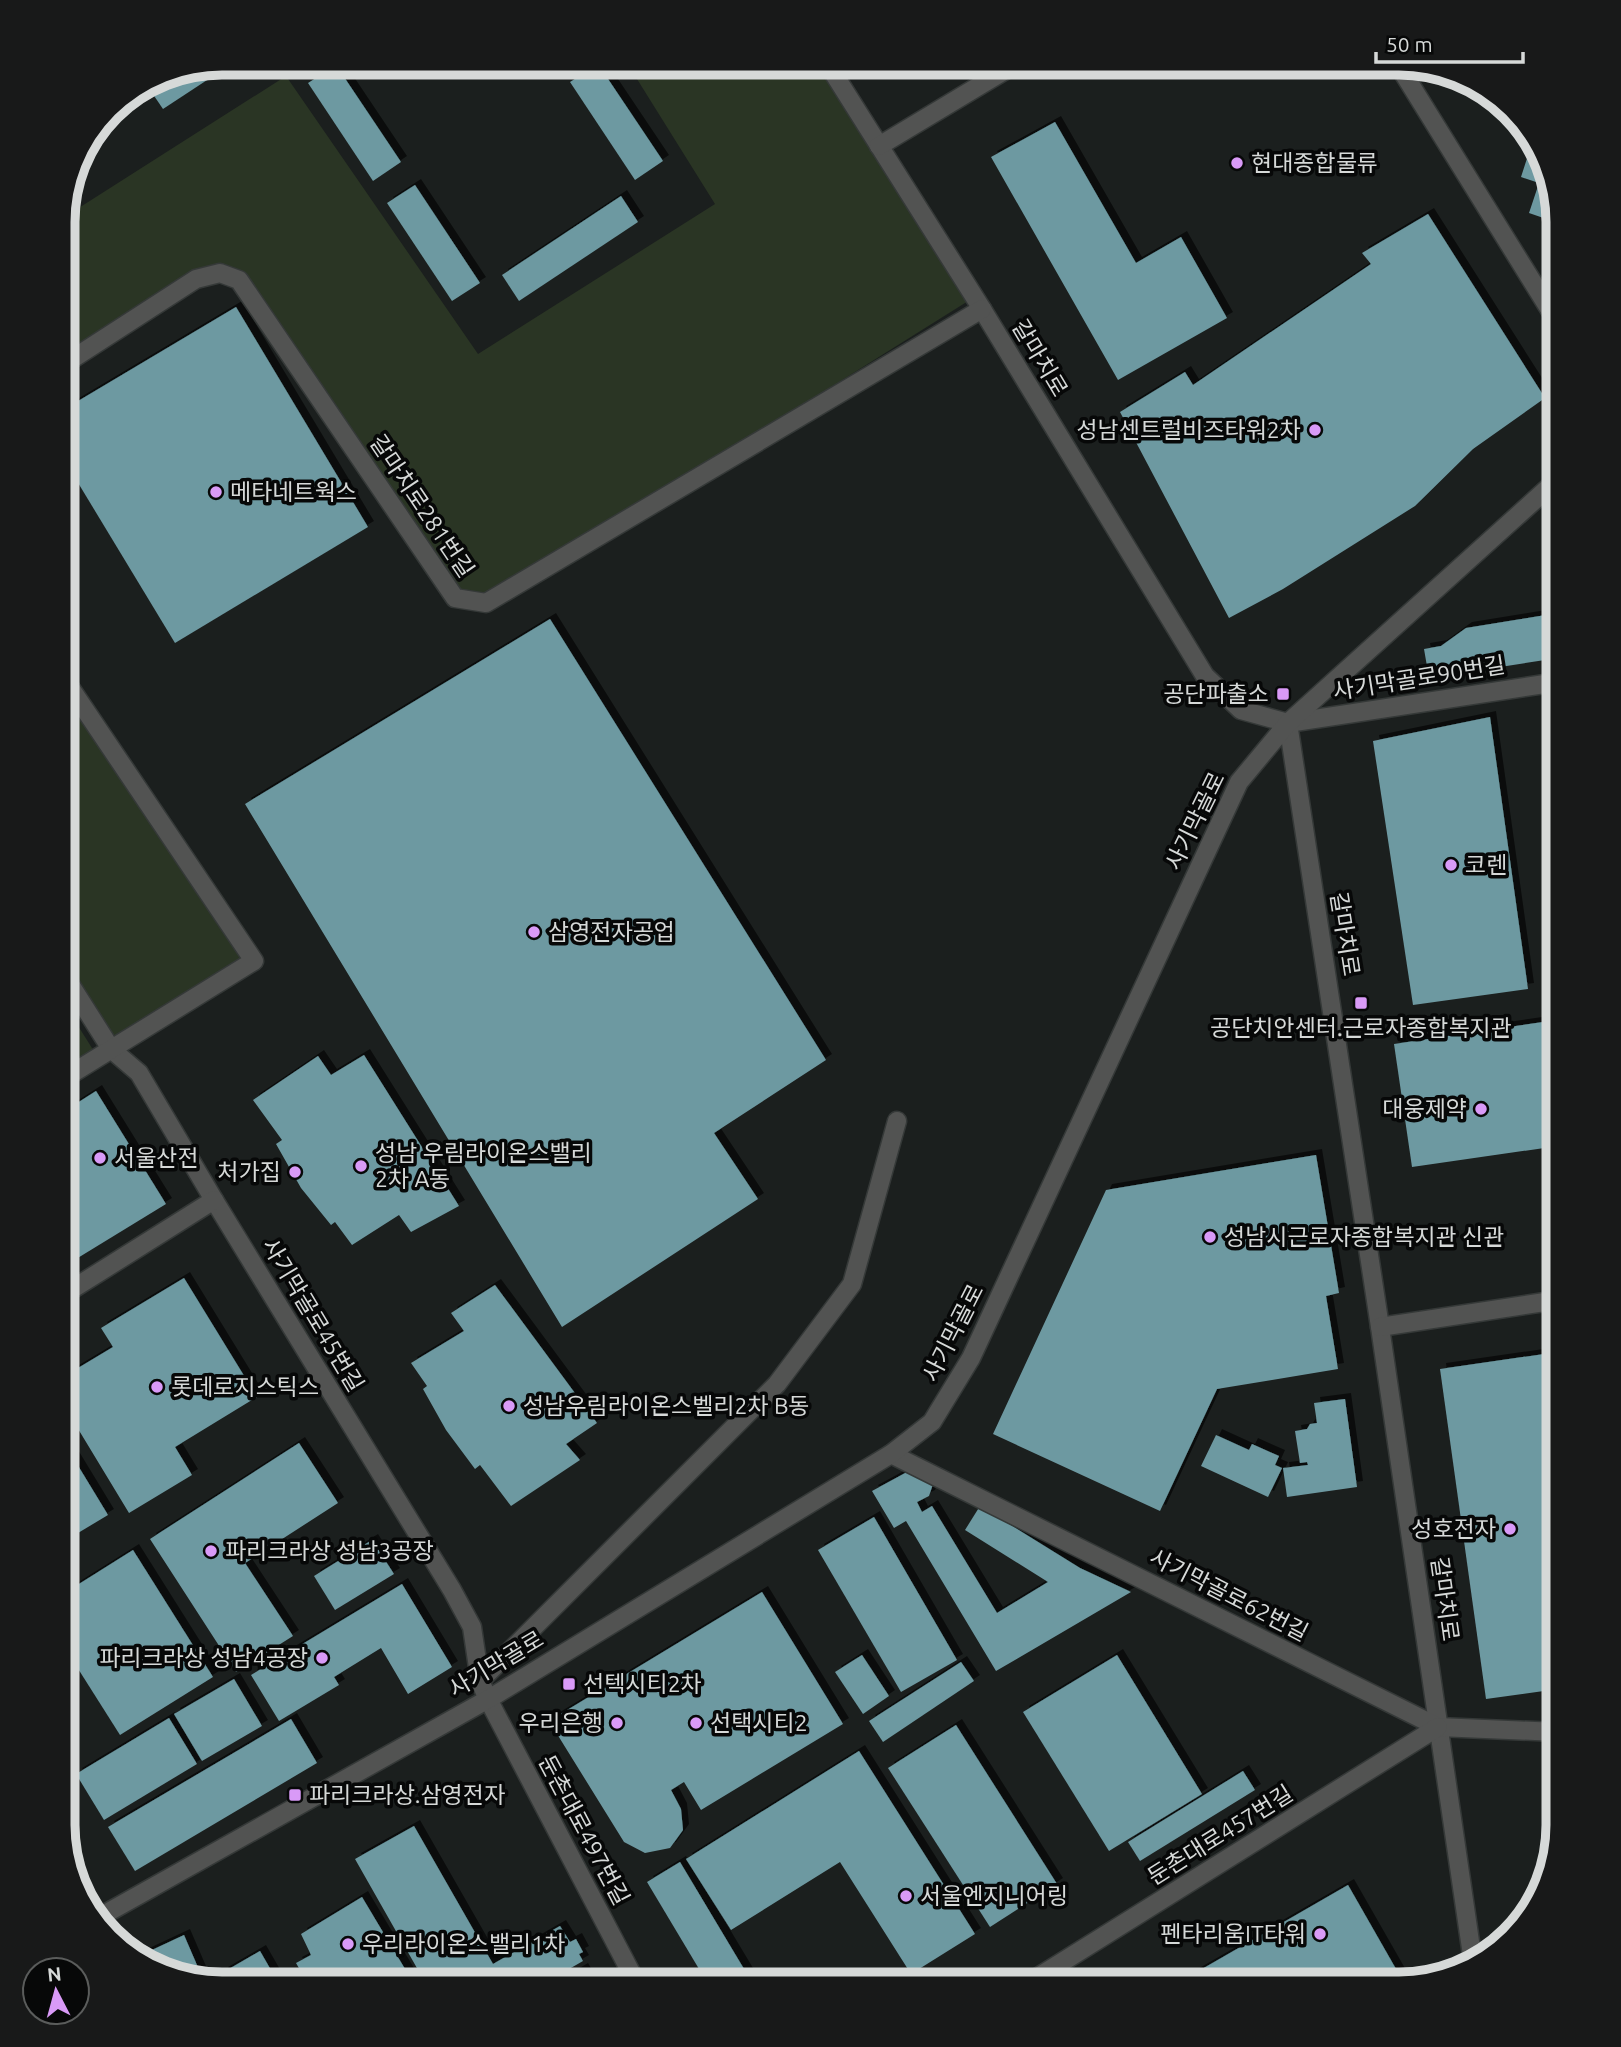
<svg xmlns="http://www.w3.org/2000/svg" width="1621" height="2047" font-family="Ubuntu,'Noto Sans KR',sans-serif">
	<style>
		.green { fill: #2a3524 }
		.building { fill: #6d99a1; filter: url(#shadow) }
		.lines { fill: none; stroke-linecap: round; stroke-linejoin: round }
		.minor-casing { stroke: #353938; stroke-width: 21 }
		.minor { stroke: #525352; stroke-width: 18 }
		.poi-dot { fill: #d99af7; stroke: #070808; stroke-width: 2.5 }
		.labels { text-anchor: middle; stroke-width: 7; stroke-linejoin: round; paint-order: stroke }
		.poi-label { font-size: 23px; fill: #d6d9d8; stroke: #070808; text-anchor: start }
		.street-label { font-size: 23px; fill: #d6d9d8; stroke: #070808 }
		.rim { fill: none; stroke: #d6d9d8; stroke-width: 9 }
	</style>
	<defs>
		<filter id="shadow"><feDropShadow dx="6" dy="-6" stdDeviation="0" flood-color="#0009"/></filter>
	</defs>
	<rect width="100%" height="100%" fill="#1b1f1e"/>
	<g class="green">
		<polygon points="627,63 827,63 973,298 486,603 455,598 239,280 220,273 63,365 63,218 286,76 478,354 715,204"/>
		<polygon points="63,677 254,961 111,1049 63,976"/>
		<polygon points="63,1002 97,1056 63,1078"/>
	</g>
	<g class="building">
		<polygon points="222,63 233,63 163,109 146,84 162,75"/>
		<polygon points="598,64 663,161 635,180 570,82"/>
		<polygon points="336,65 401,162 373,181 308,83"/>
		<polygon points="1055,122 1136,263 1181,237 1227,318 1118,380 991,157"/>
		<polygon points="96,130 103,141 78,157 80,151"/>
		<polygon points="1531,146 1535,147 1558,223 1529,213 1539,183 1521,177"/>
		<polygon points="415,185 480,283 452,301 387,203"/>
		<polygon points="621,196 638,222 519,301 502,275"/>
		<polygon points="1428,214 1545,398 1473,449 1415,506 1283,589 1229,618 1120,412 1185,372 1193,385 1371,264 1362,253"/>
		<polygon points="236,307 368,527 175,643 63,458 63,410"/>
		<polygon points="1558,613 1558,658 1429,678 1424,649 1441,646 1466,628"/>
		<polygon points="550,619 826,1060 714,1133 758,1199 562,1327 245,804"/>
		<polygon points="1490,717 1528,989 1413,1005 1373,741"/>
		<polygon points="1558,827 1558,875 1556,875 1550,829"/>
		<polygon points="1550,1021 1558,1072 1558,1146 1412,1167 1394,1044"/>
		<polygon points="364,1055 459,1206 411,1232 399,1215 352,1245 335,1222 331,1225 301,1188 276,1144 282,1140 253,1100 318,1056 331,1075"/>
		<polygon points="96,1091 166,1204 63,1267 63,1112"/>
		<polygon points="1316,1155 1339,1293 1326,1296 1338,1369 1217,1389 1160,1511 993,1434 1106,1190"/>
		<polygon points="184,1278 257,1397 175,1447 192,1475 129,1513 63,1404 63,1377 113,1347 101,1328"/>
		<polygon points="495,1285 597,1423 566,1444 580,1460 511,1506 480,1465 475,1469 446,1430 423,1389 427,1386 411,1363 464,1331 451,1313"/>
		<polygon points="1558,1352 1558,1689 1486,1699 1440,1369"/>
		<polygon points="1345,1399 1357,1487 1287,1497 1283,1468 1308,1465 1307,1462 1300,1463 1295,1431 1307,1429 1310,1424 1317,1423 1314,1403"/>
		<polygon points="1216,1435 1249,1450 1252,1444 1279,1456 1275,1465 1282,1468 1268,1497 1201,1466"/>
		<polygon points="63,1441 108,1515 63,1542"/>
		<polygon points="299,1443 338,1503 245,1563 293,1636 236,1672 150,1539"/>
		<polygon points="907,1472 934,1481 929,1496 917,1502 922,1512 932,1506 997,1613 1048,1582 965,1530 980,1506 1080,1568 1131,1592 996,1671 906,1521 894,1528 872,1491"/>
		<polygon points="874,1517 957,1660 901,1692 818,1550"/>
		<polygon points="372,1540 394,1574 335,1610 314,1576"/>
		<polygon points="133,1550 213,1677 120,1735 63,1645 63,1594"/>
		<polygon points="402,1584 452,1667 408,1694 381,1648 334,1677 339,1685 279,1721 251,1675"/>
		<polygon points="762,1592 843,1724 701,1810 684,1782 671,1790 681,1809 683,1830 670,1848 645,1853 624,1842 549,1721"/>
		<polygon points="862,1655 889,1696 863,1714 835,1672"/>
		<polygon points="1117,1655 1202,1794 1109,1851 1023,1712"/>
		<polygon points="961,1662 974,1681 883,1742 869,1721"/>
		<polygon points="234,1679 262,1726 202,1761 174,1714"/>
		<polygon points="169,1718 197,1764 104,1820 76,1774"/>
		<polygon points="291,1719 317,1763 135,1871 108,1827"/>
		<polygon points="956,1725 1057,1884 990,1927 888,1768"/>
		<polygon points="859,1751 975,1934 911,1974 840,1862 731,1930 686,1859"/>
		<polygon points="1243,1771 1255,1790 1140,1861 1128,1842"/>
		<polygon points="414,1826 493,1964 560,1926 570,1942 576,1939 583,1952 579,1954 583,1961 543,1984 426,1984 355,1859"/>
		<polygon points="680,1862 753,1984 708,1984 647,1882"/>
		<polygon points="1348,1885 1404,1983 1176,1984"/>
		<polygon points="362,1897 414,1984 308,1984 296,1963 311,1955 301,1934"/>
		<polygon points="184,1935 203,1979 143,1963 137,1957"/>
		<polygon points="260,1951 279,1984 229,1984 222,1973"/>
		<polygon points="582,1969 591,1984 556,1984"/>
	</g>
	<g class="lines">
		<defs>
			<g id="minor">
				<polyline points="827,63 982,309 1205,676 1241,710 1288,723 1558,682"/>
				<polyline points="1397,63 1558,323"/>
				<polyline points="879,146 1017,63"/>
				<polyline points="63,365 196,279 220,273 239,280 455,598 486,603 982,309"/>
				<polyline points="1288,723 1380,1327 1473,1962"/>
				<polyline points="63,973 111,1049 139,1073 214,1200 452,1590 472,1627 480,1681 488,1699 637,1984"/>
				<polyline points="63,1079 254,961 63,677"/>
				<polyline points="63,1295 214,1200"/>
				<polyline points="1380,1327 1558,1300"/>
				<polyline points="891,1454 1438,1727 1558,1732"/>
				<polyline points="480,1681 777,1384 852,1284 897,1121"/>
				<polyline points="84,1895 97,1918"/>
				<polyline points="96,1919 492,1697 891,1454 932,1422 971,1358 1239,782 1288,723 1558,479"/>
				<polyline points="1027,1984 1438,1727"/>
			</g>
		</defs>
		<use href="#minor" class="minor-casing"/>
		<use href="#minor" class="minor"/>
	</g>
	<g class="poi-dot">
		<circle cx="1237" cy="163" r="7"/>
		<circle cx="1315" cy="430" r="7"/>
		<circle cx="216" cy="492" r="7"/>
		<rect x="1276" y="687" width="14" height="14" rx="3.5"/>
		<circle cx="1451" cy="865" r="7"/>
		<circle cx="534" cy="932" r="7"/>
		<rect x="1354" y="996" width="14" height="14" rx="3.5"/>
		<circle cx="1481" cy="1109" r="7"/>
		<circle cx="100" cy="1158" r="7"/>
		<circle cx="361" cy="1166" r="7"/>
		<circle cx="295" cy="1172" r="7"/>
		<circle cx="1210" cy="1237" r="7"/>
		<circle cx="157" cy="1387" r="7"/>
		<circle cx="509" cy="1406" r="7"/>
		<circle cx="1510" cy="1529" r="7"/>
		<circle cx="211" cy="1551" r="7"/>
		<circle cx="322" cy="1658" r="7"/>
		<rect x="562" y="1677" width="14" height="14" rx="3.5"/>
		<circle cx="617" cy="1723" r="7"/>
		<circle cx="696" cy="1723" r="7"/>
		<rect x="288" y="1788" width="14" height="14" rx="3.5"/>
		<circle cx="906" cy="1896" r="7"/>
		<circle cx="1320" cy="1934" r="7"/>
		<circle cx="348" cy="1944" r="7"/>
	</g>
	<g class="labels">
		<g class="poi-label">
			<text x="1251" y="171">현대종합물류</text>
			<text x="1301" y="438" text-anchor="end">성남센트럴비즈타워2차</text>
			<text x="230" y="500">메타네트웍스</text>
			<text x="1269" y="702" text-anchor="end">공단파출소</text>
			<text x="1465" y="873">코렌</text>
			<text x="548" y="940">삼영전자공업</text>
			<text x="1361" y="1036" text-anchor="middle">공단치안센터.근로자종합복지관</text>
			<text x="1467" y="1117" text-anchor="end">대웅제약</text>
			<text x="375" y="1161">성남 우림라이온스밸리<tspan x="375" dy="26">2차 A동</tspan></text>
			<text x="114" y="1166">서울산전</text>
			<text x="281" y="1180" text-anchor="end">처가집</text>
			<text x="1224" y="1245">성남시근로자종합복지관 신관</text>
			<text x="171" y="1395">롯데로지스틱스</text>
			<text x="523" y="1414">성남우림라이온스벨리2차 B동</text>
			<text x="1496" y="1537" text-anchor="end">성호전자</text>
			<text x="225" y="1559">파리크라상 성남3공장</text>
			<text x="308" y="1666" text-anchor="end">파리크라상 성남4공장</text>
			<text x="583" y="1692">선텍시티2차</text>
			<text x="603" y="1731" text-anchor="end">우리은행</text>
			<text x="710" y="1731">선택시티2</text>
			<text x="309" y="1803">파리크라상.삼영전자</text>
			<text x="920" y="1904">서울엔지니어링</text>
			<text x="1306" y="1942" text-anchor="end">펜타리움IT타워</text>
			<text x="362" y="1952">우리라이온스밸리1차</text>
		</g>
		<g class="street-label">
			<text transform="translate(1040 358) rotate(59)" y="8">갈마치로</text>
			<text transform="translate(422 506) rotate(56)" y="8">갈마치로281번길</text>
			<text transform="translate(1419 678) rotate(-9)" y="8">사기막골로90번길</text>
			<text transform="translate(1195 821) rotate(-64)" y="8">사기막골로</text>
			<text transform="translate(1345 934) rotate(81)" y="8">갈마치로</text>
			<text transform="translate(313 1315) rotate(59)" y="8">사기막골로45번길</text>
			<text transform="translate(953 1333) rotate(-63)" y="8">사기막골로</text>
			<text transform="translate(1229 1595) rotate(27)" y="8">사기막골로62번길</text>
			<text transform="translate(1445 1599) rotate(82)" y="8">갈마치로</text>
			<text transform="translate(496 1664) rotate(-31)" y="8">사기막골로</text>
			<text transform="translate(584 1830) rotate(62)" y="8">둔촌대로497번길</text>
			<text transform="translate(1220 1835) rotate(-32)" y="8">둔촌대로457번길</text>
		</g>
	</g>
	<path d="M0 0H1621V2047H0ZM222 75H1399A147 147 0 0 1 1546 222V1825A147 147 0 0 1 1399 1972H222A147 147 0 0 1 75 1825V222A147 147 0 0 1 222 75Z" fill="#181919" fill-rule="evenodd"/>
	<path class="rim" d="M222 75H1399A147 147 0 0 1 1546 222V1825A147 147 0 0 1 1399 1972H222A147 147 0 0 1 75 1825V222A147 147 0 0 1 222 75Z"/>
	<g transform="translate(56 1991) rotate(354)"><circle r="33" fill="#070808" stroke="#5a5c5b" stroke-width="2"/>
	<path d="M0-5L12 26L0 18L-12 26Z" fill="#d99af7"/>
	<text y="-10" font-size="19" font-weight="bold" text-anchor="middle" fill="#d6d9d8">N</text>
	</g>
	<path d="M1376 52v10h147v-10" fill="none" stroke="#d6d9d8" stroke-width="3.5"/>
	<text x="1386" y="52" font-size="21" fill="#d6d9d8" stroke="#070808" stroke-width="5" paint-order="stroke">50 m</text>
</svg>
